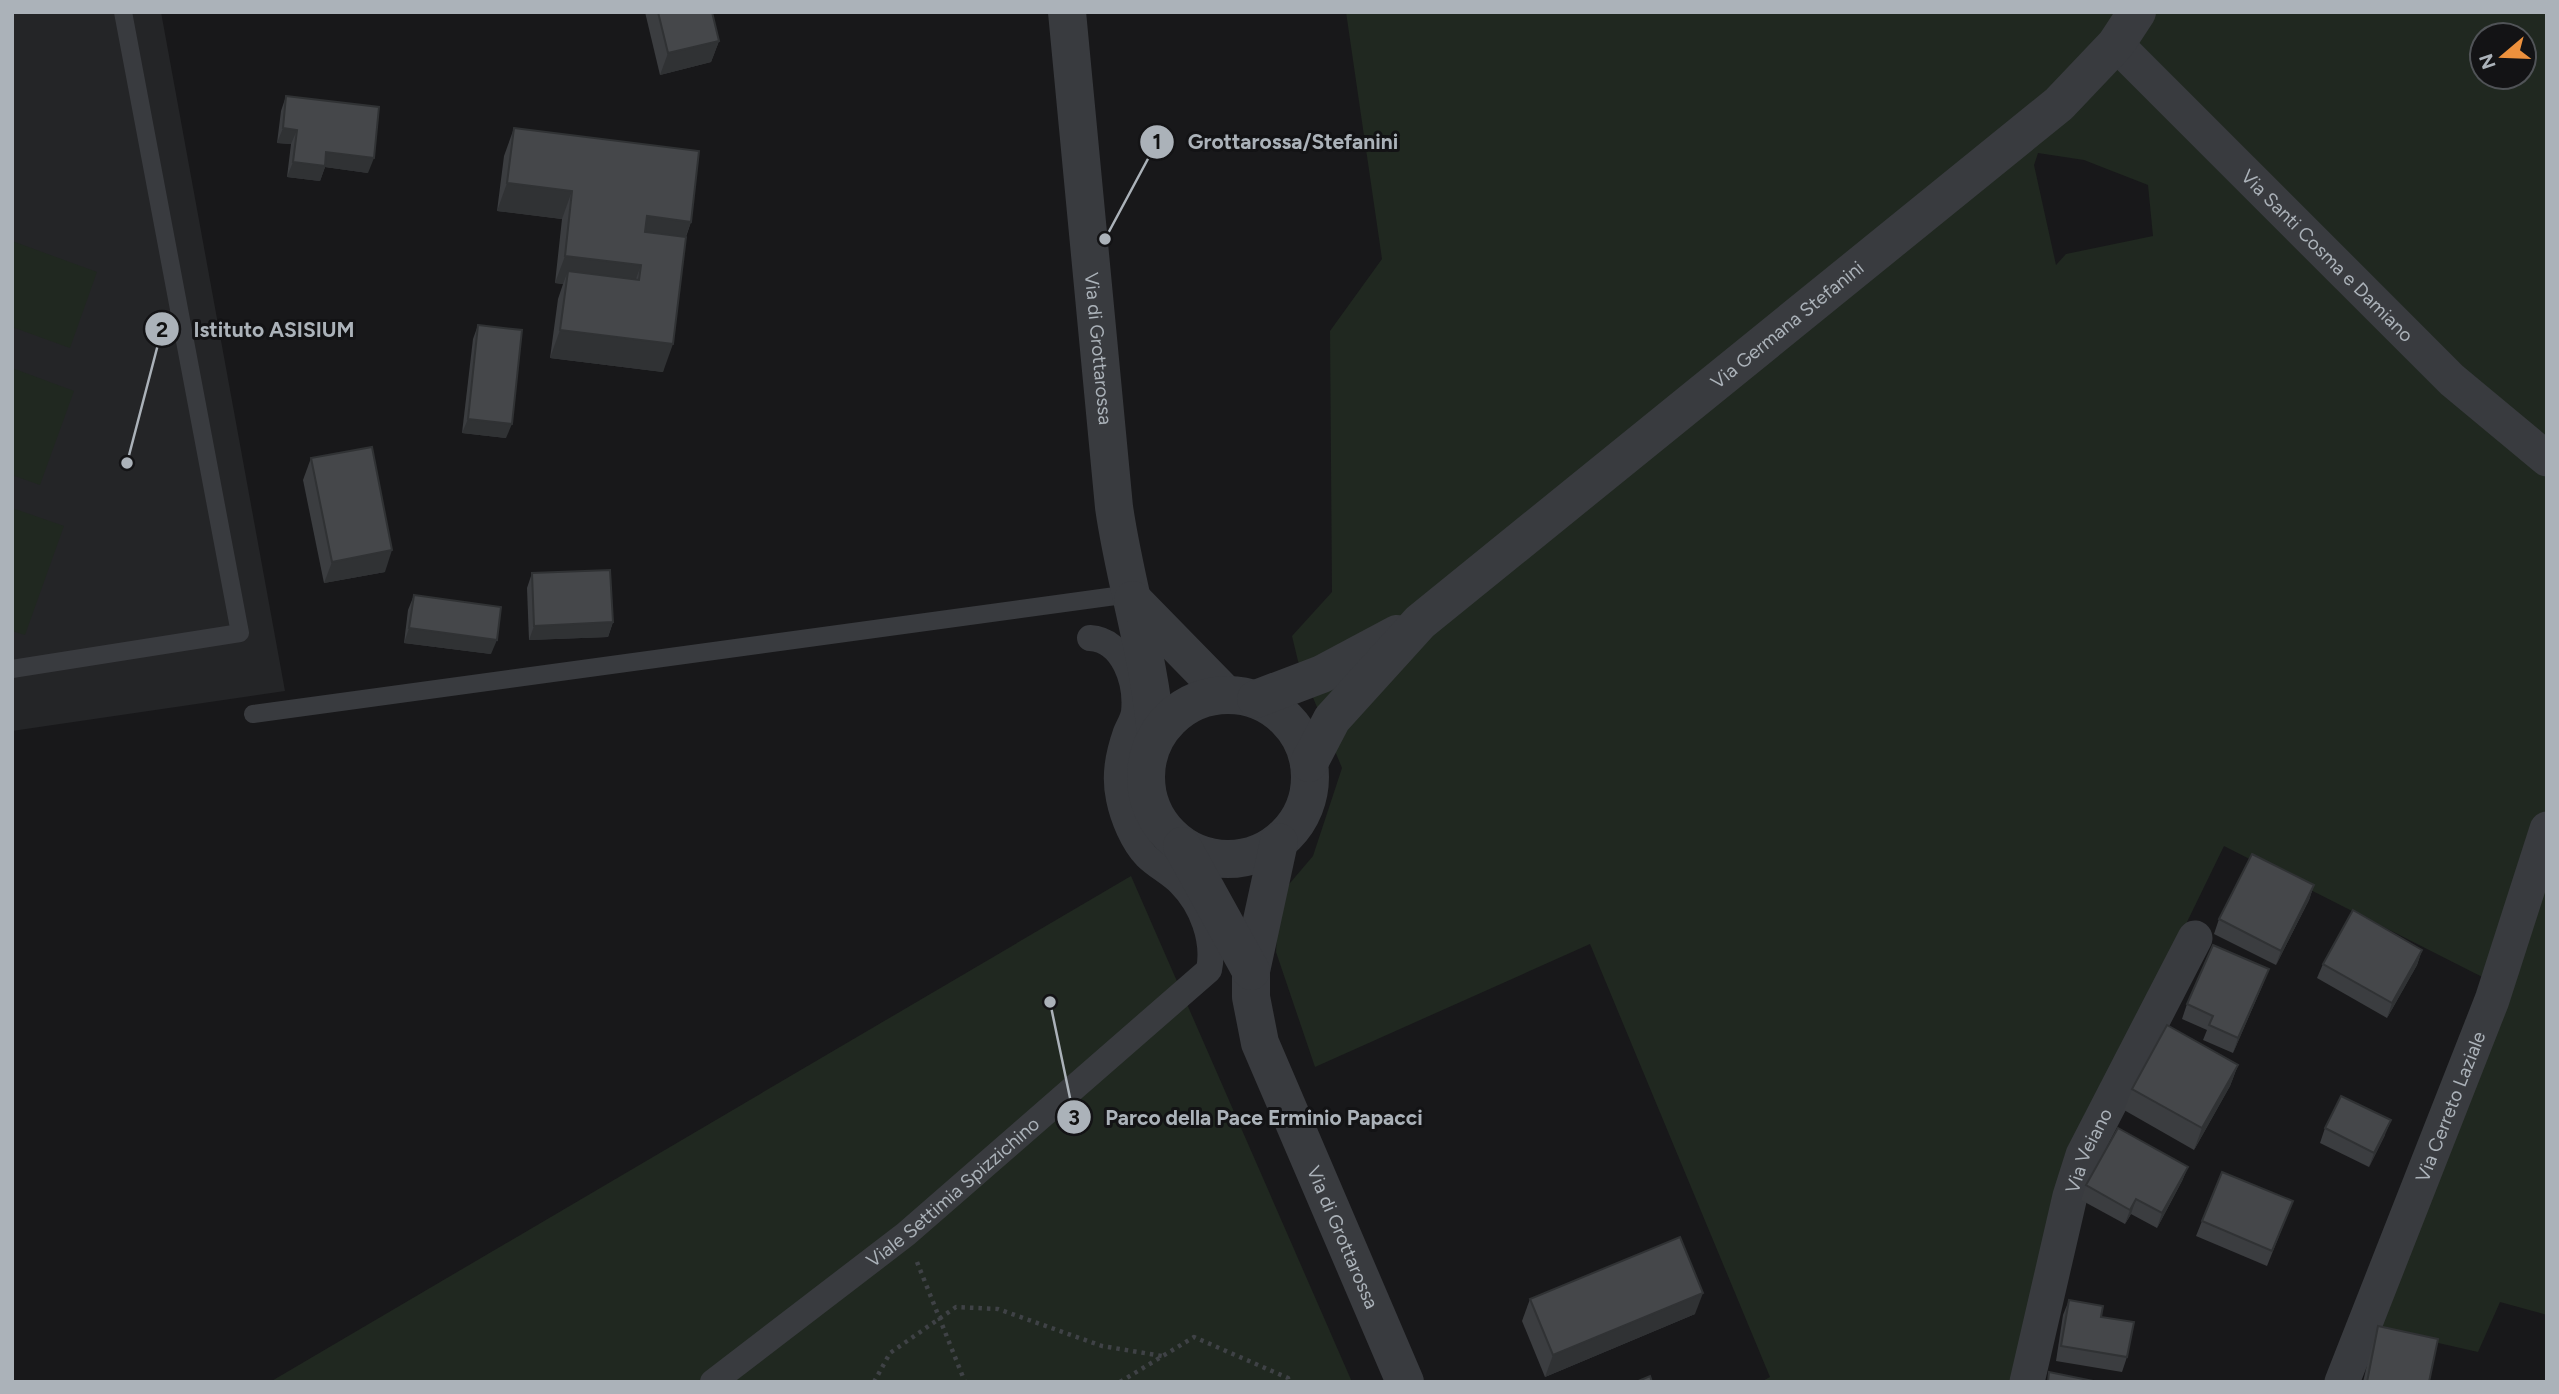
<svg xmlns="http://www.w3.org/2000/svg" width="2559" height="1394" font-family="Figtree,sans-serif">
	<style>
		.built { fill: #242527 }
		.green { fill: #202820; fill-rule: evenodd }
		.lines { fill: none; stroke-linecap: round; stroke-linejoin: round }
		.path { stroke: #3f4246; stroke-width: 4.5; stroke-dasharray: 3.5 5; stroke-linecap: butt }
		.service { stroke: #393b3f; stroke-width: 18 }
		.pedestrian { stroke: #393b3f; stroke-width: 26 }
		.minor { stroke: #393b3f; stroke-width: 35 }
		.tertiary { stroke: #393b3f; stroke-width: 38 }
		.wall { fill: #3b3d40 }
		.shaded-wall { fill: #303234 }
		.building { fill: #45474a; stroke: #303234; stroke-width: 2 }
		.labels { text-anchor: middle; stroke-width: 6; stroke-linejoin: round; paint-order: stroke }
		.street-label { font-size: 19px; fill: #abb2b9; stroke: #131315 }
		.leader { fill: none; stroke: #abb2b9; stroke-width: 2.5 }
		.callout-dot { fill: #abb2b9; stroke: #131315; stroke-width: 2.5 }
		.mark-label { font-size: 21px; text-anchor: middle; font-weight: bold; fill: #111 }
		.callout-label { font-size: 21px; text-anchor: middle; font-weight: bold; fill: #abb2b9; stroke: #131315; stroke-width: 6; stroke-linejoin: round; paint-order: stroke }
	</style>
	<rect width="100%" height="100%" fill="#18181a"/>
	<polygon class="built" points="12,12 161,12 285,691 12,731"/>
	<g class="green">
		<path d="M1346,12h1201v1303l-47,-13 -22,50 -101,-23 129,-340 -282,-143 -171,351 -39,185h-253l9,-5 -180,-433 -275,123 -39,-115 3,-56 34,-40 29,-88 -44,-107 -6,-25 40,-44 -2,-261 52,-72zM2482,35h42v42h-42zM2038,153l46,7 64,25 5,51 -87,18 -10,11 -22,-100z"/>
		<polygon points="12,241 97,272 70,348 12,327"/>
		<polygon points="12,368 74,391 40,485 12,475"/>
		<polygon points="12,508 64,526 25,635 12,631"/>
		<polygon points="1131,876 1352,1382 270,1382"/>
	</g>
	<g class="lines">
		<g class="path">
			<polyline points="917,1262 965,1382"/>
			<polyline points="874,1382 890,1353 956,1307 998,1309 1102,1346 1162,1356"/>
			<polyline points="1120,1382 1194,1337 1288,1378 1289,1382"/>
		</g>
		<g class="service">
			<polyline points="12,669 240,633 123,12"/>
			<polyline points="253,714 1130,594"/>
		</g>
		<path class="pedestrian" id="s1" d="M713,1382l193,-148 303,-264c6,-30 -7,-65 -29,-87 -10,-10 -24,-17 -34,-27 -13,-14 -23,-37 -27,-57 -5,-23 -1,-44 7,-67 3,-7 7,-13 8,-20 3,-29 -10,-72 -44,-74"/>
		<g class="minor">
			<path id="s2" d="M2116,44l336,336 95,79"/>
			<path id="s3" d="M2027,1382l43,-186 13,-41 112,-217"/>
			<path id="s4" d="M2342,1382l150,-382 55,-171"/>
		</g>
		<g class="tertiary">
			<path id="s5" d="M1067,12l47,495c11,77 36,151 42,229"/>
			<polyline points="1133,600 1225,694"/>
			<circle cx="1228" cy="777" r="82"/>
			<polyline points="1256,699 1322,674 1397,634"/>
			<path id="s6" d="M1309,763l23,-44 88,-97 639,-518 57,-60 21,-32"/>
			<path id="s7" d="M1279,842l-28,129v26l9,46 145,339"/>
			<polyline points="1182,846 1251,971"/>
		</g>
	</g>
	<g class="wall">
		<polygon points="645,12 712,12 719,41 711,62 660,75"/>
		<polygon points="286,96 368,173 325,167 320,181 287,177 291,144 277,143 281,111"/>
		<polygon points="514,128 691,222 686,237 663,372 550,358 558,299 563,284 555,283 562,219 497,211 504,156"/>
		<polygon points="478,325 506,438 462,433 473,339"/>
		<polygon points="311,458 385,572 324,583 303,480"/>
		<polygon points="532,573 613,622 608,637 529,640 527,588"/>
		<polygon points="414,595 491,654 404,643 408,610"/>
		<polygon points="2314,885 2309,900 2276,965 2214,934 2219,919"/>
		<polygon points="2422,950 2417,965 2387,1018 2317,978 2323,964"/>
		<polygon points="2263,984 2233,1053 2203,1040 2207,1030 2182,1019 2187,1004"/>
		<polygon points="2238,1065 2230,1086 2194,1150 2124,1110 2132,1089"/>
		<polygon points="2325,1128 2385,1135 2369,1167 2320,1143"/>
		<polygon points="2188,1167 2182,1181 2157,1228 2131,1214 2125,1224 2081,1200 2086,1185"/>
		<polygon points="2287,1216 2267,1266 2196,1236 2202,1221"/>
		<polygon points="1530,1299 1695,1314 1545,1377 1522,1321"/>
		<polygon points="2069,1300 2101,1317 2127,1357 2122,1372 2056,1361 2063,1315"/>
		<polygon points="2378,1326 2429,1382 2363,1382 2371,1348"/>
	</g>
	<g class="shaded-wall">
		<polygon points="719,41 711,62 660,75 668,53"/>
		<polygon points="283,128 297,130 291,144 277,143"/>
		<polygon points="326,152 374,158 368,173 325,167 320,181 287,177 293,162"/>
		<polygon points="507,183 572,191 562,219 497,211"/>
		<polygon points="647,216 691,222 681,249 637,244"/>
		<polygon points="565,256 641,265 631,293 568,271 563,284 555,283"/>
		<polygon points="560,330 673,344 663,372 550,358"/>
		<polygon points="468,419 512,424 506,438 462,433"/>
		<polygon points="392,550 385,572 324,583 332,562"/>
		<polygon points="613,622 608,637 529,640 534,626"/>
		<polygon points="409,628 497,640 491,654 404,643"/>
		<polygon points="2314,885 2309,900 2276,965 2281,951"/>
		<polygon points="2422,950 2417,965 2387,1018 2392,1003"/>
		<polygon points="2269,969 2263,984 2233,1053 2238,1038"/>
		<polygon points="2238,1065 2230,1086 2194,1150 2202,1128"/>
		<polygon points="2391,1120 2385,1135 2369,1167 2374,1153"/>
		<polygon points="2188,1167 2182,1181 2157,1228 2162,1213"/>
		<polygon points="2136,1199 2131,1214 2125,1224 2130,1210"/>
		<polygon points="1703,1293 1695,1314 1545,1377 1553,1355"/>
	</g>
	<g class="building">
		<polygon points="658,12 712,12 719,41 668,53"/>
		<polygon points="286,96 379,107 374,158 326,152 325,166 293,162 297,130 283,128"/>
		<polygon points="514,128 699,151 691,222 647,216 645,232 686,237 673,344 560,330 568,271 639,280 641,265 565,256 572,191 507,183"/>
		<polygon points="478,325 522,330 512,424 468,419"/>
		<polygon points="372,447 392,550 332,562 311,458"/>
		<polygon points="610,570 613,622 534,626 532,573"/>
		<polygon points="414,595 501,607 497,640 409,628"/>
		<polygon points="2252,854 2314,885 2281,951 2219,919"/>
		<polygon points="2353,910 2422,950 2392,1003 2323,964"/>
		<polygon points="2213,945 2269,969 2238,1038 2209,1025 2213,1016 2187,1004"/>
		<polygon points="2167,1025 2238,1065 2202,1128 2132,1089"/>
		<polygon points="2341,1096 2391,1120 2374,1153 2325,1128"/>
		<polygon points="2118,1128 2188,1167 2162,1213 2136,1199 2130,1210 2086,1185"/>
		<polygon points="2222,1172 2293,1201 2272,1251 2202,1221"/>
		<polygon points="1680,1237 1703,1293 1553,1355 1530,1299"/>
		<polygon points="2069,1300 2103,1306 2101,1317 2134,1322 2127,1357 2061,1346"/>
		<polygon points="2378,1326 2438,1339 2429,1382 2367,1382"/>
		<polygon points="2049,1372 2098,1382 2048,1382"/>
		<polygon points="1650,1376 1652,1382 1636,1382"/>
	</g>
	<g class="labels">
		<g class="street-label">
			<text dy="7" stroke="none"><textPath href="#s2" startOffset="299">Via Santi Cosma e Damiano</textPath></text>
			<text dy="7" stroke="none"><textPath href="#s6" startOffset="653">Via Germana Stefanini</textPath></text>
			<text dy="7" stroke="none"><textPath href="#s5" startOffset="338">Via di Grottarossa</textPath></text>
			<text dy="7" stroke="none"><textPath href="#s4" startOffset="296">Via Cerreto Laziale</textPath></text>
			<text dy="7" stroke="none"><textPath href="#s3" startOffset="240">Via Veiano</textPath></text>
			<text dy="7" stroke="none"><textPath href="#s1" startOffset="306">Viale Settimia Spizzichino</textPath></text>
			<text dy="7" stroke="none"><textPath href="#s7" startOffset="416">Via di Grottarossa</textPath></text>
		</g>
	</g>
	<path class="leader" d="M1105 239L1157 142M127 463L162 329M1050 1002L1074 1117"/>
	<g class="callout-dot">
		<circle cx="1105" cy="239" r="7"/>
		<circle cx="127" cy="463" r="7"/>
		<circle cx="1050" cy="1002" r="7"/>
		<circle cx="1157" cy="142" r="18"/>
		<circle cx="162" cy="329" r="18"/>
		<circle cx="1074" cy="1117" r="18"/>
	</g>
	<g class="mark-label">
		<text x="1157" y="149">1</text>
		<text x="162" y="337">2</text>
		<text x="1074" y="1125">3</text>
	</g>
	<g class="callout-label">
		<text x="1293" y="149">Grottarossa/Stefanini</text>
		<text x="274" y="337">Istituto ASISIUM</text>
		<text x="1264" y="1125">Parco della Pace Erminio Papacci</text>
	</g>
	<rect width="2559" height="1394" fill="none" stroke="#abb2b9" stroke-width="28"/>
	<g transform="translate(2503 56) rotate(251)"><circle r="33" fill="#131315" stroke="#505357" stroke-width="2"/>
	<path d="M0-5L12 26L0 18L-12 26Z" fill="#ed913d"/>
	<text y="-10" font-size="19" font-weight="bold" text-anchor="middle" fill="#abb2b9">N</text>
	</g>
</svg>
